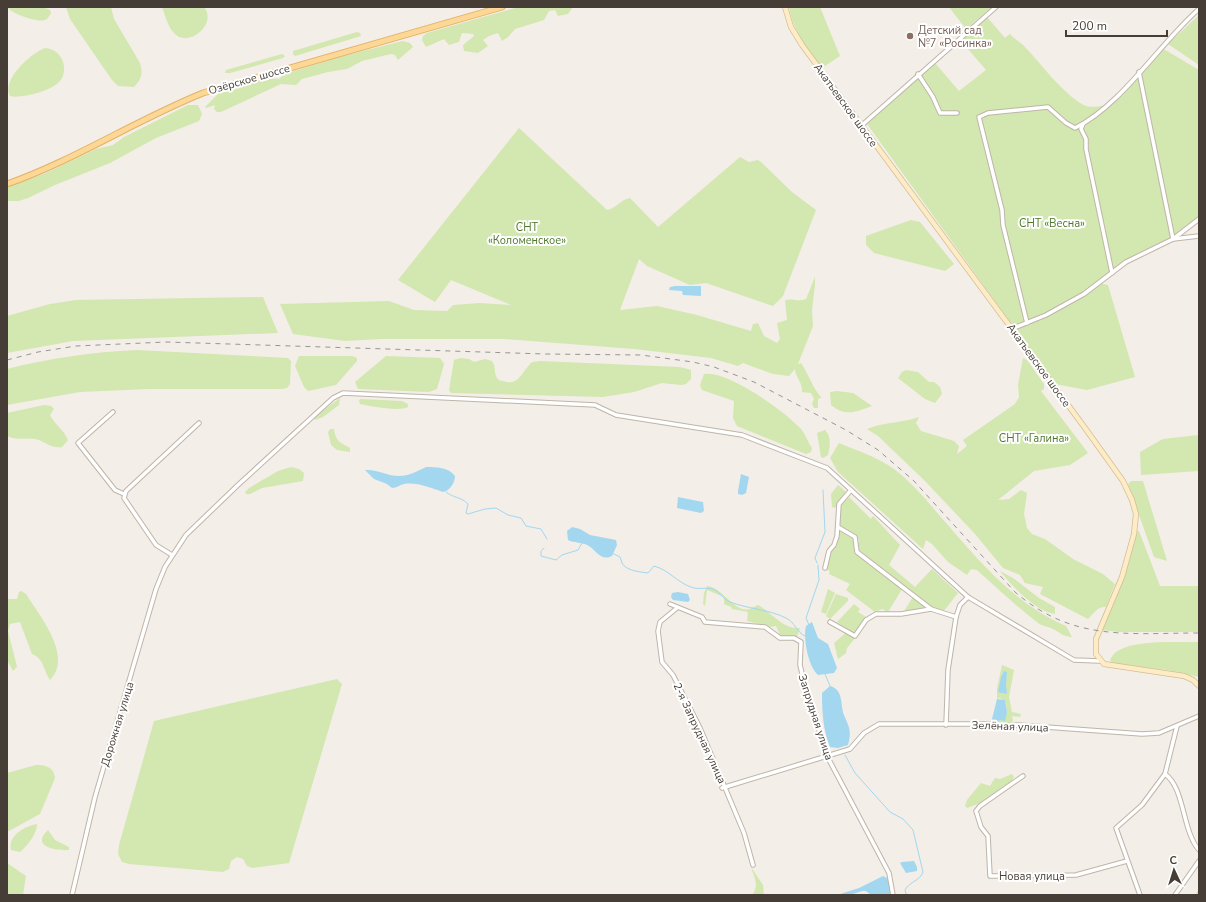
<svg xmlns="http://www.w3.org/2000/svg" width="1206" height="902" font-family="'Nunito Sans',sans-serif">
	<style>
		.green { fill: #d3e7b0 }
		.water { fill: #a3d7f0 }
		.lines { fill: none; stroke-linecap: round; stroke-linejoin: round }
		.stream { stroke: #a3d7f0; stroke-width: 1 }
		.minor-casing { stroke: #bfb5a9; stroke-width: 5.5 }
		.secondary-casing { stroke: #d3be97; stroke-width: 6 }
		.primary-casing { stroke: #e3b265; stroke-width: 7 }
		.minor { stroke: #fff; stroke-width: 3.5 }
		.secondary { stroke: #feecc6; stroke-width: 4.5 }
		.primary { stroke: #fdd796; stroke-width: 5 }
		.rail { stroke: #969696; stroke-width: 1; stroke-dasharray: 5 5; stroke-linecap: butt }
		.education-dot { fill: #8d6e63; stroke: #fff; stroke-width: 1.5 }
		.labels { text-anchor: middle; stroke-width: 4; stroke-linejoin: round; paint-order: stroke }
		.education-label { font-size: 11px; fill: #785e54; stroke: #fff; text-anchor: start }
		.street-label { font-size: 11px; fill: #463e36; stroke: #fff }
		.park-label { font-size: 11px; fill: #4e7829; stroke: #fff }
	</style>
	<rect width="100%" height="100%" fill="#f3eee7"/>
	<g class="green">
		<path d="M7,7l38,1 5,2 1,3c-2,3 -3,6 -6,7 -7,3 -35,-7 -38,-13z"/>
		<path d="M66,7h45l3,12 26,44c3,10 2,16 -6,24l-16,-1 -6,-6 -42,-61z"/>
		<path d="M162,7h42c14,17 -16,42 -30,26 -6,-6 -9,-18 -12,-26z"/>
		<polygon points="519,7 573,7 568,14 558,16 555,10 549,11 544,20 515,29 508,37 502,41 498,33 489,36 483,40 488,46 478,53 464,51 463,45 474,36 473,34 462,33 459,42 449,45 444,39 426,47 422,40 423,36 427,33"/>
		<path d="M789,7h31l20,49 -18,12c-14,-19 -29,-37 -33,-61z"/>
		<polygon points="949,7 992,7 966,29"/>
		<polygon points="1199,15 1199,65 1168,44"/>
		<path d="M987,17l18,21 5,-4c4,5 10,8 14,12 16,16 41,51 62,60 6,2 15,0 21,-1l55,-57 37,22v149l-26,20 -47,23 -27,21 9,2 27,92 -48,13 -32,-6 -188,-260 68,-61 24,28 27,-21 -25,-29z"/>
		<polygon points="357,32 360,33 361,36 295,56 293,54 293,51"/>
		<polygon points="403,41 410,43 413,47 398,60 395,55 391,54 362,61 347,69 328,72 302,79 296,85 281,84 221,112 217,112 214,109 215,105 206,108 205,107 219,93 231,91 251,82 269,78 279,79 284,74 343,56"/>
		<path d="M45,48c19,1 25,25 13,35 -8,8 -38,16 -48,13 -9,-16 21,-43 35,-48z"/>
		<polygon points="282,54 285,56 283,58 230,73 225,73 226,70"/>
		<polygon points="188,105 198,105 202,114 199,121 156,138 110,163 55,185 28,198 19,201 7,201 7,187 46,173 96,149 113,145 124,137"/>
		<path d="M519,128l88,82c8,-1 13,-10 23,-12l28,29 82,-70 9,5 9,-2 3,2 31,30 24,18 -33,86 -10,10 -67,-23 -16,2 -43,-19 -8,-7 -19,51 37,-4 40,9 54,16 2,-7 5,-1 6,13 13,7 3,-4 -3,-16 10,-3 -2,-20c8,-2 13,2 21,-1l9,-22v8l-3,25 1,16 -15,38 3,-1c6,8 15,32 21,34l-4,2v9h-4l-2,-4 2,-5 -3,-6 -9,-1c1,-10 -7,-15 -7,-23l-6,7 -16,-2 -30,-11 -5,3 -27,-8 -77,-9 -129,-10h-125l-35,2 -52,-7 -13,-30 109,-3 25,9 33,1 6,-6 27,-2 31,2 -60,-25 -16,22 -37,-22z"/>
		<polygon points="911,220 920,222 954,264 945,271 874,253 866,245 866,236"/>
		<polygon points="263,297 278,333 73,341 7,353 7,316 50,304 76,300"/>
		<path d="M137,350l151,8 3,3 -1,23 -3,4 -5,1h-134l-68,3 -73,13v-36c43,-11 85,-17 130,-19z"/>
		<polygon points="299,356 352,356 357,358 357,361 336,385 308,391 304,387 295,366"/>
		<polygon points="386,356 440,358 444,364 437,389 429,392 358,389 355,382"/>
		<path d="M460,358l9,1 5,3 11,-3 7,2c4,5 2,10 4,15 1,3 4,5 7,5 16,6 19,-10 29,-19l8,-1 140,6 11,3v9l-5,5 -5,1 -19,-2 -28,9 -31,5 -152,-4 -2,-3 5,-30z"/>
		<path d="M1023,358l4,2 17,24v5l-3,2 47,62 -18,12 -36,6 -36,29 11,-1 12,-9 6,3 -3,21 3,14 5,6 13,5 28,20 30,15 12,10 -9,23c-8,-1 -12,6 -18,12l-48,-25 3,-7 -18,-4 -5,-8 -17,-7 -28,-34 -50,-53 -47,-45 -11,-7c17,-7 35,-6 52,-12l-3,6 5,8 33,10 5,5 -2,8 10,-8 -4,-6 52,-36 4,-7 -1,-12z"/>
		<polygon points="906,370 918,372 929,382 934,382 940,387 942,394 935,403 925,399 898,378 902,372"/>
		<path d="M704,374c23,-4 79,36 95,53 6,5 8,14 13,21l-1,4 -5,2 -69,-28 -4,-8 1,-17 -32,-11 -2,-5z"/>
		<path d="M837,391l16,2 19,13c-17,6 -26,11 -41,-1l-1,-13z"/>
		<polygon points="340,398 339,405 323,417 315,420 314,417"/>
		<path d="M360,399l42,2 6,3v3c-10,5 -37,-1 -48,-3l-1,-3z"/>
		<path d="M44,405l7,1 3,3 -4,6c5,10 14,15 18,25l-6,7c-11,2 -17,-6 -27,-8 -10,-2 -18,2 -28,-3v-23z"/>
		<path d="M330,429h4c1,12 7,14 16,19v4l-13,-2 -6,-5 -3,-13z"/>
		<path d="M825,430c7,8 5,16 3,25l-5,3 -2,-1 -4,-24z"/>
		<polygon points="1199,435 1199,471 1141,475 1140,452 1163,439"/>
		<path d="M839,443c19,8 38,14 55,26 17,13 31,29 45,46 37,42 74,89 127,111l6,11c-7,0 -12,-4 -17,-7 -5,-3 -13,-4 -17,-7 -22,-17 -41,-35 -61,-53l-6,-1 -4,6 -19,-13 -16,-18 -6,-4 -3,9 -85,-77 -8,-14z"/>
		<polygon points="291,467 299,469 304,473 303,481 262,488 250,494 246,494 245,492 249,488 278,471"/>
		<polygon points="1131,481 1143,481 1167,561 1154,557 1128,484"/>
		<polygon points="838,485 846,492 835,508 832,507 831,494"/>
		<polygon points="849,497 871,519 873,516 900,545 889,565 915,587 932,569 958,593 943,612 932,607 879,568 879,567 857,548 859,540 838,525 840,506"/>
		<polygon points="838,530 853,539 854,549 857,553 902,589 888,612 882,609 875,612 846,590 850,584 829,574 830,571 826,569 830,552 836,545"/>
		<polygon points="1137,531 1139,531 1160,586 1199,586 1199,632 1119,632 1102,630 1120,588"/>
		<path d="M1000,571l13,7 26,20 16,9v7c-19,-2 -44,-29 -55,-43z"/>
		<path d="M707,586c15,1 28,27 42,23 4,-1 6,-3 9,-4 15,8 24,24 42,23l-3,9h-16l-5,-11 -6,1 -23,-6 1,-9 -16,-3 -1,-2 -7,-3v-7l-17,-7 -2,16 -2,-2 1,-11z"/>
		<polygon points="828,589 835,593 826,614 821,612"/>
		<path d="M21,591l5,3c13,21 48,63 24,86 -7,-11 -6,-21 -18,-26l-12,-32 -10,2 -2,7 9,36 -4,4 -6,-11v-61h10l2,-7z"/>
		<polygon points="836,594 848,598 848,601 830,619 826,616"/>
		<polygon points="913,597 924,606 922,609 904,611"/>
		<polygon points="854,604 860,609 858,612 866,617 855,634 837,622"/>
		<polygon points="847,632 856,637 847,648 846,653 838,659 834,643"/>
		<path d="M1199,642v35l-32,-7 -50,-6 -7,-3c6,-24 69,-18 89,-19z"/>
		<polygon points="1002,665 1014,670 1009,697 1012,712 1021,714 1020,717 1012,716 1013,721 1008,724 998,725 996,723 1007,712 1006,703 1000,698 997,699 997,689"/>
		<polygon points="337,679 342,684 289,863 252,868 247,866 243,859 237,857 231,861 229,869 223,872 129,864 122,862 118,854 119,845 154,721"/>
		<path d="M36,765c10,0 18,2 19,13l-15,36 -33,18v-59z"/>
		<polygon points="1012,774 1014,777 1012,781 983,802 967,808 965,806 967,800 981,783 990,786 995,778 1000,779"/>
		<path d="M37,824c0,10 -10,22 -17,28l-9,-2c-4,-14 14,-24 26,-26z"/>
		<path d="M48,830l7,10 14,7v3c-12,1 -39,-3 -21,-20z"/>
		<polygon points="7,863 26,876 23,895 7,895"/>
		<path d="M751,867l12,18 1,10h-12c8,-9 2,-18 -1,-28z"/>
	</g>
	<g class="water">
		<polygon points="675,286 701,286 701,296 683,295 682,291 669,290 670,287"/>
		<path d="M426,467c11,0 22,0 29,9 0,6 -5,15 -12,16 -12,-4 -26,-10 -39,-8 -5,1 -7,4 -12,4l-5,-4 -13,-5 -9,-9c12,-1 23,6 34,6 10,0 19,-5 27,-9z"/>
		<polygon points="741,474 749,477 746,493 742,495 738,494 738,491"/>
		<polygon points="678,497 703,502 704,511 701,513 677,508"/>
		<path d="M572,527l8,2 10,6 26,5 1,5 -5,11c-12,6 -16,-7 -25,-11 -6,-3 -13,-2 -19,-5l-1,-9z"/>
		<polygon points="678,592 688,594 690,600 688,602 673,600 671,597 672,593"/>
		<path d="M812,622l6,16 10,6 9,24 -3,5 -16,2c-10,-9 -15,-37 -12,-49z"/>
		<polygon points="1004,671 1007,672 1006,685 1007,694 998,692 1001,677"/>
		<path d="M830,686c14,4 10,18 14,29 5,12 8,16 4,30l-10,3 -8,-1c-7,-17 -8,-36 -8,-54z"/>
		<polygon points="997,699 1005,700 1007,712 1005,721 1000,720 996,723 992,719"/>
		<polygon points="914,861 917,867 917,871 906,873 900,863 902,862"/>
		<polygon points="883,876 887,878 890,882 890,895 871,895 866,891 862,891 850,895 837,895 859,888"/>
	</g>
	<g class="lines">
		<g class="stream">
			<path d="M446,492c7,6 16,5 22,12l-2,9 2,1 17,-5 11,-1 12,7 13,3 5,8 15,3 6,10"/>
			<polyline points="544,548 541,551 541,556 556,560 562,555 578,550 582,543"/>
			<path d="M612,553l8,4c1,2 1,4 2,6 4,8 19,9 26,10l6,-7c15,4 24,17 37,21 7,3 15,0 22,2 7,3 10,10 17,13 18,7 38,7 56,16 9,4 10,14 19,18"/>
			<polyline points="817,563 815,558 825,532 823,490"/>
			<polyline points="809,625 806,618 819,580 818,565"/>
			<polyline points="825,674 830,686"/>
			<path d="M845,755l10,18 35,39 13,7 10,11 10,42c-3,9 -13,9 -18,18l1,4 3,1"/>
			<polyline points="1196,895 1199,890"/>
		</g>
		<defs>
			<g id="minor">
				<polyline points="1139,72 1173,239"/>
				<polyline points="918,74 933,97 940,113 957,113"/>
				<polyline points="1083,124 1081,129 1086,139 1086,149 1112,273"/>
				<polyline points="861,126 996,7"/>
				<polyline points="1173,239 1199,236"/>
				<path d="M1027,323l-24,-98 -1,-15 -23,-93 9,-4 60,-6 18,16 9,5c46,-22 84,-84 124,-119"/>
				<polyline points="1014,328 1046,315 1084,294 1126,262 1173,239 1199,219"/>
				<polyline points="113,412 78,443 115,490 124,494"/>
				<polyline points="838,527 855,537 857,552 931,609"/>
				<polyline points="172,555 156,545 124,498 126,491 199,423"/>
				<polyline points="825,568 829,551 834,545 837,536 839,504 851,490"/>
				<polyline points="670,604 702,617 705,622 765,627 780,638 794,638 801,642 800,665 804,682 827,756 889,873 893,895"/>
				<polyline points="677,608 660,622 658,631 662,662 673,675 700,728 744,833 753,865"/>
				<polyline points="830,622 855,636 866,620 876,614 901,614 931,609 956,617"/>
				<polyline points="946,725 948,670 956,617 960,605 968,597"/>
				<path d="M1165,774c20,14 17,57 34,76"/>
				<polyline points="1023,776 980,806 976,811 981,827 988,836 990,876 1076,875 1127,861"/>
				<polyline points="722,788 850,749 864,733 879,724 989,724 1000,726 1018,725 1142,734 1159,733 1199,716"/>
				<polyline points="72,895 95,797 156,589 165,567 186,535 238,485 333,398 343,393 595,405 616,415 742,435 827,468 968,597 1074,660 1099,661"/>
				<polyline points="1140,895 1116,828 1142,805 1165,774 1177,726"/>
				<polyline points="1175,895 1199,861"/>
			</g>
			<polyline id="secondary" points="785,7 791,27 802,45 1085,428 1123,481 1132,500 1136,514 1134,534 1122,577 1096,639 1096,654 1104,664 1184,676 1193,680 1199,686"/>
			<path id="primary" d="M7,184c68,-24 129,-64 196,-91l299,-86"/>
		</defs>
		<use href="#minor" class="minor-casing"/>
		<use href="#secondary" class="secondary-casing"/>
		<use href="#primary" class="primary-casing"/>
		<use href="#minor" class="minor"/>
		<use href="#secondary" class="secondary"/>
		<use href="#primary" class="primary"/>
		<path class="rail" d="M7,360l31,-8 38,-6 90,-4 379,12 96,1 52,7 21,5 40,15 92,48 32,20 35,30 102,112c58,50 113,41 184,41"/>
	</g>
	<circle class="education-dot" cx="910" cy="36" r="4"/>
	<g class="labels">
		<g class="education-label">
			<text x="918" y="34">Детский сад<tspan x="918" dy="13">№7 «Росинка»</tspan></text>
		</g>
		<g class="street-label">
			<text transform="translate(249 79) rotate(-16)" y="4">Озёрское шоссе</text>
			<text transform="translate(846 105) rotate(54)" y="4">Акатьевское шоссе</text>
			<text transform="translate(1039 365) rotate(54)" y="4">Акатьевское шоссе</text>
			<text transform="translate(816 717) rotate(72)" y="4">Запрудная улица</text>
			<text transform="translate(117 724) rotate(-73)" y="4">Дорожная улица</text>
			<text transform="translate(1010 726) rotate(2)" y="4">Зелёная улица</text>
			<text transform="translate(700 733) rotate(65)" y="4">2-я Запрудная улица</text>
			<text x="1032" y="880">Новая улица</text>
		</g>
		<g class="park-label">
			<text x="1052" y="227">СНТ «Весна»</text>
			<text x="527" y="231">СНТ<tspan x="527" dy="13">«Коломенское»</tspan></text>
			<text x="1034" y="442">СНТ «Галина»</text>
		</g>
	</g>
	<rect width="1206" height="902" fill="none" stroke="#463e36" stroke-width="16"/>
	<g transform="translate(1174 870) rotate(356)" stroke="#ffffff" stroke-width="3" paint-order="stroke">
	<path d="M0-3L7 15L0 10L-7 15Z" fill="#463e36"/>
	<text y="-6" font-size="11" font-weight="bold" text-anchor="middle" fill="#463e36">С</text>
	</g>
	<path d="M1066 30v6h101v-6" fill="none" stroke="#463e36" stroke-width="2"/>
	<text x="1072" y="30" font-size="12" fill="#463e36" stroke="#ffffff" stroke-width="3" paint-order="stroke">200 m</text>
</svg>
